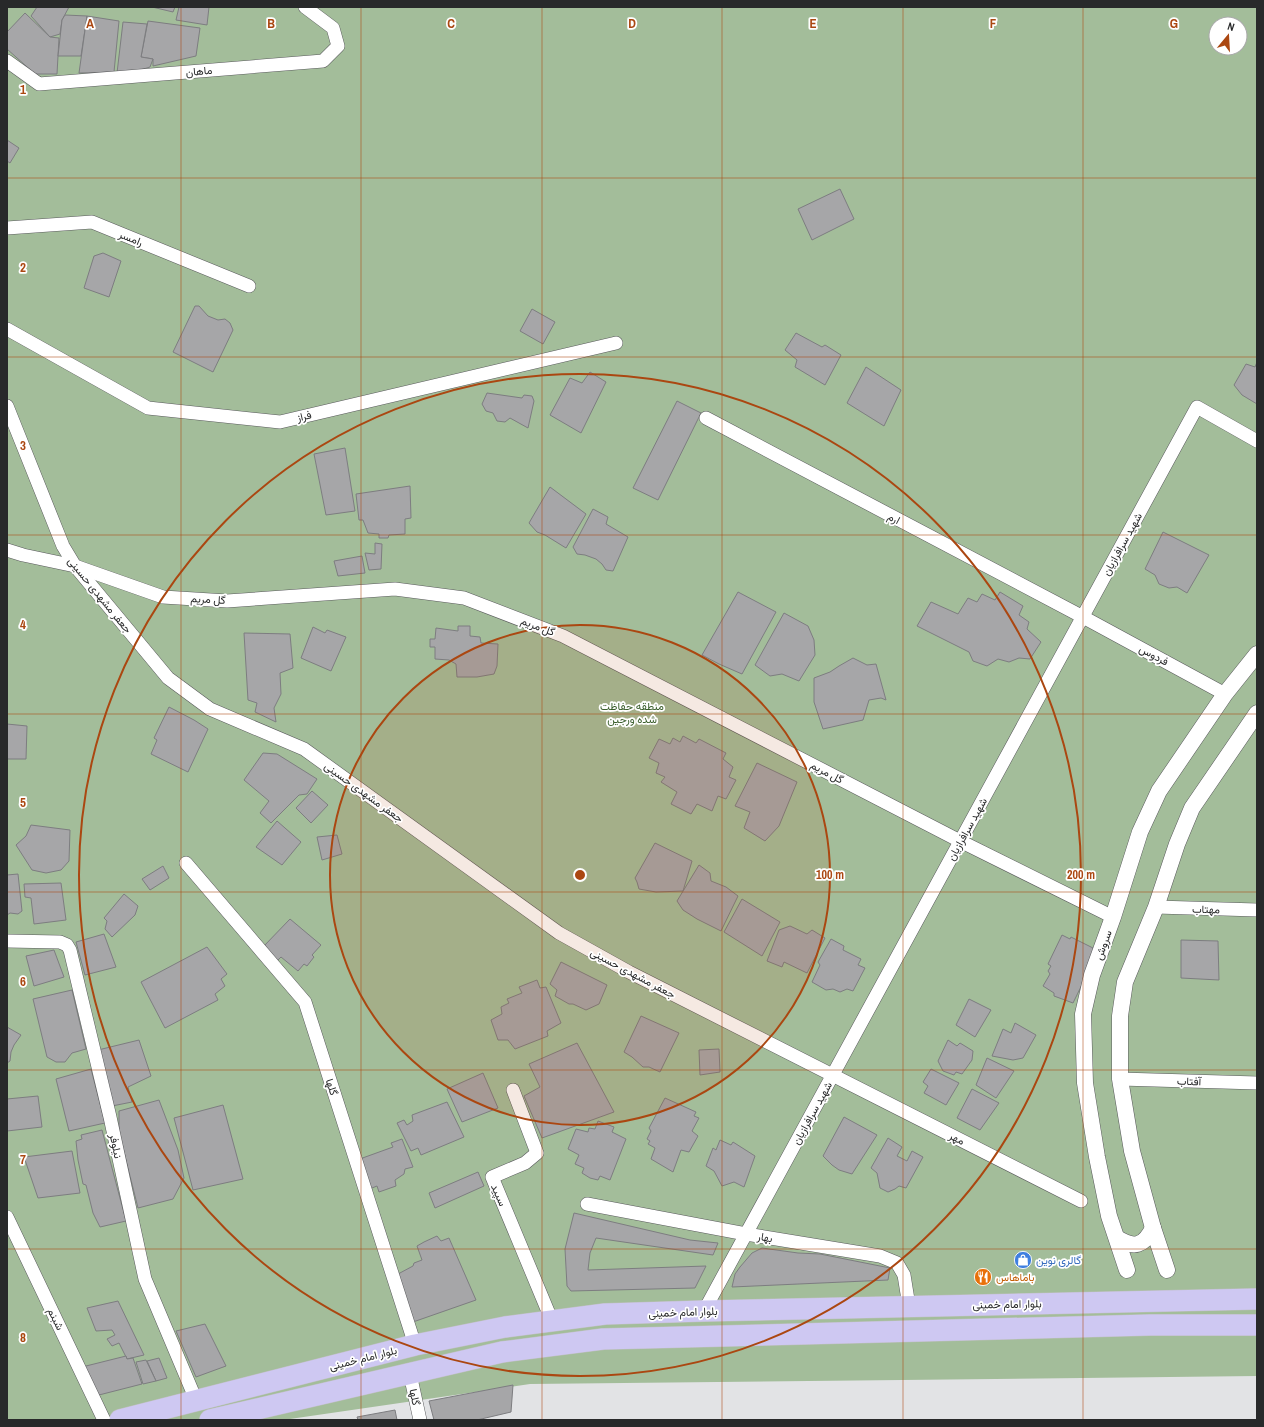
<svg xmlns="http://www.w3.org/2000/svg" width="1264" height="1427" font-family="'Archivo Narrow',Vazirmatn,sans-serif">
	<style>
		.green { fill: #a3bd9a; fill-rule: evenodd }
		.building { fill: #a6a6a8; stroke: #7d7d80 }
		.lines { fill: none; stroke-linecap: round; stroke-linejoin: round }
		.minor-casing { stroke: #595a5c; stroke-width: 14 }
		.tertiary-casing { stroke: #595a5c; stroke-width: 17 }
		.primary-casing { stroke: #bebfbf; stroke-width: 22 }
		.minor { stroke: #fff; stroke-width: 13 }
		.tertiary { stroke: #fff; stroke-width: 16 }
		.primary { stroke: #cec8f2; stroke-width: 21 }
		.grid { fill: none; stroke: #ab4711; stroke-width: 1; stroke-opacity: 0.55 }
		.ring { fill: none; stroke: #ab4711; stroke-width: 2 }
		.labels { text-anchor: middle; stroke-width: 3.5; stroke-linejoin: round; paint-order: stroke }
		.street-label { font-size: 11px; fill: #28292a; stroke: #fff }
		.park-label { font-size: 11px; fill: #3a5e2c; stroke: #fff }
		.shop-label { font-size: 11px; fill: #366cbe; stroke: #fff; text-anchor: start }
		.food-label { font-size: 11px; fill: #c56008; stroke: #fff; text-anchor: start }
		.grid-label { font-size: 13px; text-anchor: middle; font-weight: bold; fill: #ab4711; stroke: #fff; stroke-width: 3.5; stroke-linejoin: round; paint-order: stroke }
		.centre { fill: #ab4711; stroke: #fff; stroke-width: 2 }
		.ring-label { font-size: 12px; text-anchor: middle; font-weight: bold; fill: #ab4711; stroke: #fff; stroke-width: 3.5; stroke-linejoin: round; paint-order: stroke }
	</style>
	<rect width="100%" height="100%" fill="#e2e3e5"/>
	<path class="green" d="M7,7h1250v1369l-727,8 -247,36h-276zM1216,24h24v24h-24z"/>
	<g class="building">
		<polygon points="37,7 69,7 62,20 60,34 50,37 31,16"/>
		<polygon points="152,7 175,7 173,12"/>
		<polygon points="179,7 209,7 207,25 176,20"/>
		<polygon points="25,13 50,37 59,38 57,74 35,74 7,49 7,32"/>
		<polygon points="65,15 87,16 81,56 58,56 62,20"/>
		<polygon points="87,16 119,21 114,72 79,73"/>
		<polygon points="148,21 200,28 196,56 153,66 153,59 141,57"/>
		<polygon points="123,22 147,24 141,57 153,59 150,67 137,71 117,73"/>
		<polygon points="7,140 19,148 10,163 7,161"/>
		<polygon points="840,189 854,219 812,240 798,209"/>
		<polygon points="103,253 121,261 109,297 84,288 94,256"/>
		<polygon points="195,306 199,306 208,316 218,320 225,319 230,323 233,330 213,372 173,352"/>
		<polygon points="532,309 555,322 543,344 520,331"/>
		<polygon points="796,333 822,347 825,345 841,355 825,385 795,367 797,360 785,350"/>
		<polygon points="1257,362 1257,404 1242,395 1234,385 1246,364 1255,367"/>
		<polygon points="866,367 901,390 884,426 847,403"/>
		<polygon points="590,372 606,382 581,433 550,415 570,378 582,383"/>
		<polygon points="487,393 522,398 524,395 532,396 534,401 528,428 510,418 505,422 497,421 493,413 486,411 482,404"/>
		<polygon points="677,401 701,413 658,500 633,488"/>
		<polygon points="345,448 355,511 326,515 314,454"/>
		<polygon points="410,486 411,518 405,519 405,534 389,535 388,538 379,538 379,534 368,533 363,520 359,520 356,494"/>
		<polygon points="550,487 586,514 566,548 545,535 537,532 529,523"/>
		<polygon points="593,509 608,517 606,524 628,537 613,571 606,570 602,564 596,559 585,555 577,554 573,547"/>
		<polygon points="1163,532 1209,555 1187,593 1177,587 1169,588 1159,584 1155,575 1145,569"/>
		<polygon points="375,543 382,544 381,569 369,570 365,553 375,554"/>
		<polygon points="362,556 365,573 338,576 334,561"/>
		<polygon points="738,592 776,612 742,674 719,664 702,655"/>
		<polygon points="1000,592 1023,606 1019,615 1029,622 1027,629 1041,642 1030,659 1019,658 1009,662 998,659 987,666 973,661 969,652 917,626 931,602 958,614 968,598 977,602 982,594 995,600"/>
		<polygon points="784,613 808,626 814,640 815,655 799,681 782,674 770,676 755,665"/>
		<polygon points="458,626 470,626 470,636 480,637 481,643 498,644 497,666 494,674 477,677 457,677 456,664 449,660 435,659 435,647 430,647 430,639 435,639 436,628 458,631"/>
		<polygon points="313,627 325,633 327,630 346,637 331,671 301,658"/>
		<polygon points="244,633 290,634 293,668 280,673 281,694 274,708 276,722 255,712 257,703 248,700"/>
		<polygon points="853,658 867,665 876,664 886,700 881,698 869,700 863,720 823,729 814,702 814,678 830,672 839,666"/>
		<polygon points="169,707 194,720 208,729 188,772 151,754 157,740 154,738"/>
		<polygon points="7,724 27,726 26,759 7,759"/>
		<polygon points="683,736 696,743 699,739 726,753 723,759 733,767 729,777 736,780 726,799 718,796 712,811 697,804 691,814 671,804 677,792 661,782 665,777 656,773 659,763 649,758 659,739 670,744 673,738 680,742"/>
		<polygon points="263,753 277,754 317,779 307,794 299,795 271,823 260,813 269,801 244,780"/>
		<polygon points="757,763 797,782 779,826 765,841 744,828 750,812 735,806"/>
		<polygon points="312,791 328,805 311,823 296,808"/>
		<polygon points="277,821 301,842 282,865 256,847"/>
		<polygon points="31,825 70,830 69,861 61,870 46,873 32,870 16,845 26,836"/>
		<polygon points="337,835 342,854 322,860 317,837"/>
		<polygon points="655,843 692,861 683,891 656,892 639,889 637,882 635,878"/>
		<polygon points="699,865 710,873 711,881 726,887 738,896 721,931 697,919 683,910 677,901"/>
		<polygon points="163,866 169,878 150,890 142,879"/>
		<polygon points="18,874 22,911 18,914 10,913 7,915 7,875"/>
		<polygon points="61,883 66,920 34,924 31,898 25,897 24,884"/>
		<polygon points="124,894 138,906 135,915 112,937 105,929 107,921 104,918"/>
		<polygon points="742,899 780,922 762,956 724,932"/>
		<polygon points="290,919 321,945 312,955 314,957 307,966 304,964 298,971 281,957 277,961 263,947"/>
		<polygon points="790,926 807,934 812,930 825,938 807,973 784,962 782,967 767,961 779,930"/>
		<polygon points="104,934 116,967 85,975 76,942"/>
		<polygon points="1062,935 1070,939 1071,937 1093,948 1096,956 1073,1003 1054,996 1054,993 1043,986 1050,974 1048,971 1051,966 1048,964"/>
		<polygon points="831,939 844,946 843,950 861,959 858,965 865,968 853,991 847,989 840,992 833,989 826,990 812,982 820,965 818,962"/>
		<polygon points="1181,940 1218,941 1219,980 1181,978"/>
		<polygon points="207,947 227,974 221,979 225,986 215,994 218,1000 165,1028 141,982"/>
		<polygon points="54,950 64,977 34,986 26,956"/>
		<polygon points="561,962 607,985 599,1004 586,1010 573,1004 569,1004 555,996 557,990 550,984"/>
		<polygon points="537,980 540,988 546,987 561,1023 547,1031 548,1036 515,1049 508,1040 498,1040 491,1020 502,1014 501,1007 509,1003 507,999 522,993 519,987"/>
		<polygon points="72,990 86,1049 72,1053 65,1062 56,1062 47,1057 33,999"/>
		<polygon points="969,999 991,1010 975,1037 956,1025"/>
		<polygon points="641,1016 679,1033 660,1072 649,1067 643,1067 632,1057 624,1052"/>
		<polygon points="1015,1023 1036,1035 1023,1058 1013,1060 992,1056 1003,1029 1011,1033"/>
		<polygon points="7,1027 21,1035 14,1045 11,1052 10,1061 7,1063"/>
		<polygon points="139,1040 151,1076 128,1087 132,1102 112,1106 98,1050"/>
		<polygon points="948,1040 957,1046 960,1043 973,1051 972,1060 962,1074 956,1072 954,1075 943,1071 938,1061"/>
		<polygon points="577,1043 614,1112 542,1138 524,1096 540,1087 529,1064"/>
		<polygon points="719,1049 720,1072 700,1075 699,1050"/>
		<polygon points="987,1058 1014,1071 996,1098 976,1085"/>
		<polygon points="91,1069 105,1123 69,1131 56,1079"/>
		<polygon points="931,1069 959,1083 946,1105 924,1093 928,1086 923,1082"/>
		<polygon points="483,1073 498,1108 462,1122 447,1089"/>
		<polygon points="972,1089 999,1103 980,1130 957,1118"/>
		<polygon points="38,1096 42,1127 7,1131 7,1099"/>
		<polygon points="665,1098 696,1112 694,1116 699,1118 692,1131 698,1136 689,1152 681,1150 673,1172 651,1159 655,1148 648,1144 650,1141 647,1139 651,1131 649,1128"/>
		<polygon points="159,1100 178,1150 184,1178 173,1199 138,1208 119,1132 119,1111"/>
		<polygon points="447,1102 464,1137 421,1155 418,1148 411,1151 397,1123 404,1120 407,1125 413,1121 412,1115"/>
		<polygon points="223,1105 243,1179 193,1190 174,1118"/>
		<polygon points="844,1117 877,1135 852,1174 839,1170 832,1165 823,1156"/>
		<polygon points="598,1121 614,1127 612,1132 626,1139 610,1180 600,1176 598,1180 590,1178 582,1173 584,1168 575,1164 579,1155 568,1149 576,1129 588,1132 589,1128 595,1129"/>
		<polygon points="102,1130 126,1221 100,1227 93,1213 86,1185 83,1184 78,1160 76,1141 82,1139 81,1135"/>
		<polygon points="888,1138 902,1147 897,1156 907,1161 912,1151 923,1157 906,1188 899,1186 895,1189 888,1192 880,1188 877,1173 871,1168"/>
		<polygon points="402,1139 413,1167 405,1169 404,1174 395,1180 396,1186 379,1192 377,1186 367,1190 357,1160 393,1147 391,1143"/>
		<polygon points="720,1140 731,1145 733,1142 755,1156 744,1187 734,1182 722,1186 714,1171 706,1166 713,1148 716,1150"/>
		<polygon points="72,1151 80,1193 38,1198 24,1157"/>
		<polygon points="478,1172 484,1186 435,1208 429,1193"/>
		<polygon points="574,1213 690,1240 718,1243 713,1255 596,1238 590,1253 588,1270 706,1266 695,1288 571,1291 567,1286 565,1249"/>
		<polygon points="437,1236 441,1241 449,1238 476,1300 413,1322 398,1274 413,1266 414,1263 422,1260 417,1246 424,1242"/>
		<polygon points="762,1248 798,1253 820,1254 890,1268 888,1280 732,1287 735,1274 740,1267 752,1253"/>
		<polygon points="118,1301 144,1355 127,1359 119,1343 112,1346 107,1339 115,1335 112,1330 96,1331 87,1308"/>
		<polygon points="205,1324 226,1366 196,1377 176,1331"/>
		<polygon points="126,1356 127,1359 133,1358 142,1384 95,1396 82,1367"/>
		<polygon points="159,1358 167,1378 156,1381 147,1361"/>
		<polygon points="146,1360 156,1381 143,1384 136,1362"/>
		<polygon points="513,1385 511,1412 477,1420 434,1420 429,1401"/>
		<polygon points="395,1410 397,1420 358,1420 357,1417"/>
	</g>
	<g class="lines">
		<defs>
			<g id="minor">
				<polyline points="7,61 39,84 323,61 338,46 333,28 305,7"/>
				<polyline points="7,228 92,222 249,286"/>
				<polyline points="7,329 148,408 280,422 616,343"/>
				<polyline points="7,406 63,546 75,566 168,678 210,709 304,749 559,933 629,972 1081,1201"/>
				<polyline points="706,418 1083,617 1225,694"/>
				<polyline points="7,550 23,555 75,566 163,597 227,601 395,589 464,598 563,636 960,841 1113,917"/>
				<polyline points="186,863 305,1002 415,1345"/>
				<polyline points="1156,907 1257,910"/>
				<polyline points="7,941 60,942 67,945 70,950 110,1117 145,1279 196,1400"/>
				<polyline points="1120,1079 1257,1083"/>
				<polyline points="513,1090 537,1153 525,1163 492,1177 552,1321"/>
				<polyline points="587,1204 746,1234 880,1256 897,1263 904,1275 909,1306"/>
				<polyline points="7,1217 104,1420"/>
				<polyline points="704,1311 1197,407 1257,441"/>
				<polyline points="410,1374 420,1420"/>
			</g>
			<g id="tertiary">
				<path d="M1117,1238c17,11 27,8 36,-10"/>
				<polyline points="1127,1270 1109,1216 1097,1157 1085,1083 1083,1014 1092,975 1113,917 1140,832 1159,791 1225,694 1257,654"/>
				<polyline points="1167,1270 1153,1228 1132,1151 1120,1079 1120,1016 1125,982 1156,907 1177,844 1192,808 1257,713"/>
			</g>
			<g id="primary">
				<polyline points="120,1420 415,1345 505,1327 605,1314 704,1311 1257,1299"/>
				<polyline points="210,1420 502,1352 603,1339 1150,1325 1257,1325"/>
			</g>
		</defs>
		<use href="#minor" class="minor-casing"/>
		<use href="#tertiary" class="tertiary-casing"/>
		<use href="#primary" class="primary-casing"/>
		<use href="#minor" class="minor"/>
		<use href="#tertiary" class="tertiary"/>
		<use href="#primary" class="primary"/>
	</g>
	<path class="grid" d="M181,7v1413M361,7v1413M542,7v1413M722,7v1413M903,7v1413M1083,7v1413M7,178h1250M7,357h1250M7,535h1250M7,714h1250M7,892h1250M7,1070h1250M7,1249h1250"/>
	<circle cx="580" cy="875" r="250" fill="#ab4711" fill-opacity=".12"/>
	<g class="ring">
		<circle cx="580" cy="875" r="250"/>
		<circle cx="580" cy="875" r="501"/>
	</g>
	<defs>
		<symbol id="shop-disc" viewBox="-11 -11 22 22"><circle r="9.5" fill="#3f7fe0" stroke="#fff"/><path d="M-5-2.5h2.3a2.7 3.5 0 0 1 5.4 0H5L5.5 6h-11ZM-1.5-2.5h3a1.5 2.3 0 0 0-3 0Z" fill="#fff"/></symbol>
		<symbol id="restaurant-disc" viewBox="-11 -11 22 22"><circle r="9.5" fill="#e8710a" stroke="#fff"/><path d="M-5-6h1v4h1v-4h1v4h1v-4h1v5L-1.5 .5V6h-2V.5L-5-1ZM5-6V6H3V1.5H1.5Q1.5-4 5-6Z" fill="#fff"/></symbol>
	</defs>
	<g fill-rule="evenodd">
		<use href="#shop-disc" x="1013" y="1250" width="20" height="20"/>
		<use href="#restaurant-disc" x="973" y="1267" width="20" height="20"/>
	</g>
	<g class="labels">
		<g class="street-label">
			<text transform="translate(199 71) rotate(-5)" y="4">ماهان</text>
			<text transform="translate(131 238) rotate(22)" y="4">رامسر</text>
			<text transform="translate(304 416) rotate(-13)" y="4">فراز</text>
			<text transform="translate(894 518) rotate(28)" y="4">ارم</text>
			<text transform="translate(1122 544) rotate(-61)" y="4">شهید سرافرازیان</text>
			<text transform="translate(100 595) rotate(51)" y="4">جعفر مشهدی حسینی</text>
			<text transform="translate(208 599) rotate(3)" y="4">گل مریم</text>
			<text transform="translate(538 626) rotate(21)" y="4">گل مریم</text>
			<text transform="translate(1154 655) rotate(28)" y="4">فردوس</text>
			<text transform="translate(827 772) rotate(28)" y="4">گل مریم</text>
			<text transform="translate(364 792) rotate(36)" y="4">جعفر مشهدی حسینی</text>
			<text transform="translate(967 829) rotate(-61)" y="4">شهید سرافرازیان</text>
			<text transform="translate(1206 909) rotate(1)" y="4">مهتاب</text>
			<text transform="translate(1103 945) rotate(-70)" y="4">سروش</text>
			<text transform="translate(633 973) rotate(28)" y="4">جعفر مشهدی حسینی</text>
			<text transform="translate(1189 1081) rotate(2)" y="4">آفتاب</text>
			<text transform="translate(332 1087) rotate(72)" y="4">گلها</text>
			<text transform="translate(812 1113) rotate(-61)" y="4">شهید سرافرازیان</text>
			<text transform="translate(957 1138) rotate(27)" y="4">مهر</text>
			<text transform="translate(116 1146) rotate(78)" y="4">نیلوفر</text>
			<text transform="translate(499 1195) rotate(67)" y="4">سپید</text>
			<text transform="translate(765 1237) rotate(9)" y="4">بهار</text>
			<text transform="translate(1007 1304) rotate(-1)" y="4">بلوار امام خمینی</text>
			<text transform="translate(683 1312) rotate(-2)" y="4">بلوار امام خمینی</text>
			<text transform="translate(56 1319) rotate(64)" y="4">شبنم</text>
			<text transform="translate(363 1358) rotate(-14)" y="4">بلوار امام خمینی</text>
			<text transform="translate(415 1397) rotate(78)" y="4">گلها</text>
		</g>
		<g class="park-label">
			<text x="632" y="710">منطقه حفاظت<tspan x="632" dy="13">شده ورجین</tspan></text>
		</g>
		<g class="shop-label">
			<text x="1036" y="1264">گالری نوین</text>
		</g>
		<g class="food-label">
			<text x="996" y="1281">باماهاس</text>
		</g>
	</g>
	<g class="grid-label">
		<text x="90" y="28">A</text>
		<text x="271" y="28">B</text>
		<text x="451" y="28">C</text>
		<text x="632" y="28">D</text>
		<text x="813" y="28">E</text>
		<text x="993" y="28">F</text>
		<text x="1174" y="28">G</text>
		<text x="23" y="94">1</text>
		<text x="23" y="272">2</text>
		<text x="23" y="450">3</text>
		<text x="23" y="629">4</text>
		<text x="23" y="807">5</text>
		<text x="23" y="986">6</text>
		<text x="23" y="1164">7</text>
		<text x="23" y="1342">8</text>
	</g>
	<circle cx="580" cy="875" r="6" class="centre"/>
	<g class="ring-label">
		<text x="830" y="879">100 m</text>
		<text x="1081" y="879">200 m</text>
	</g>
	<rect width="1264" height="1427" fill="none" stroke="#28292a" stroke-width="16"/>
	<g transform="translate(1228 36) rotate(18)"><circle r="19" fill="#ffffff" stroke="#a9a9aa"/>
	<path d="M0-3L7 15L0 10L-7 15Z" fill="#ab4711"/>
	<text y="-6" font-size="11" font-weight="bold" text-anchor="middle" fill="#28292a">N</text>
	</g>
</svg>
